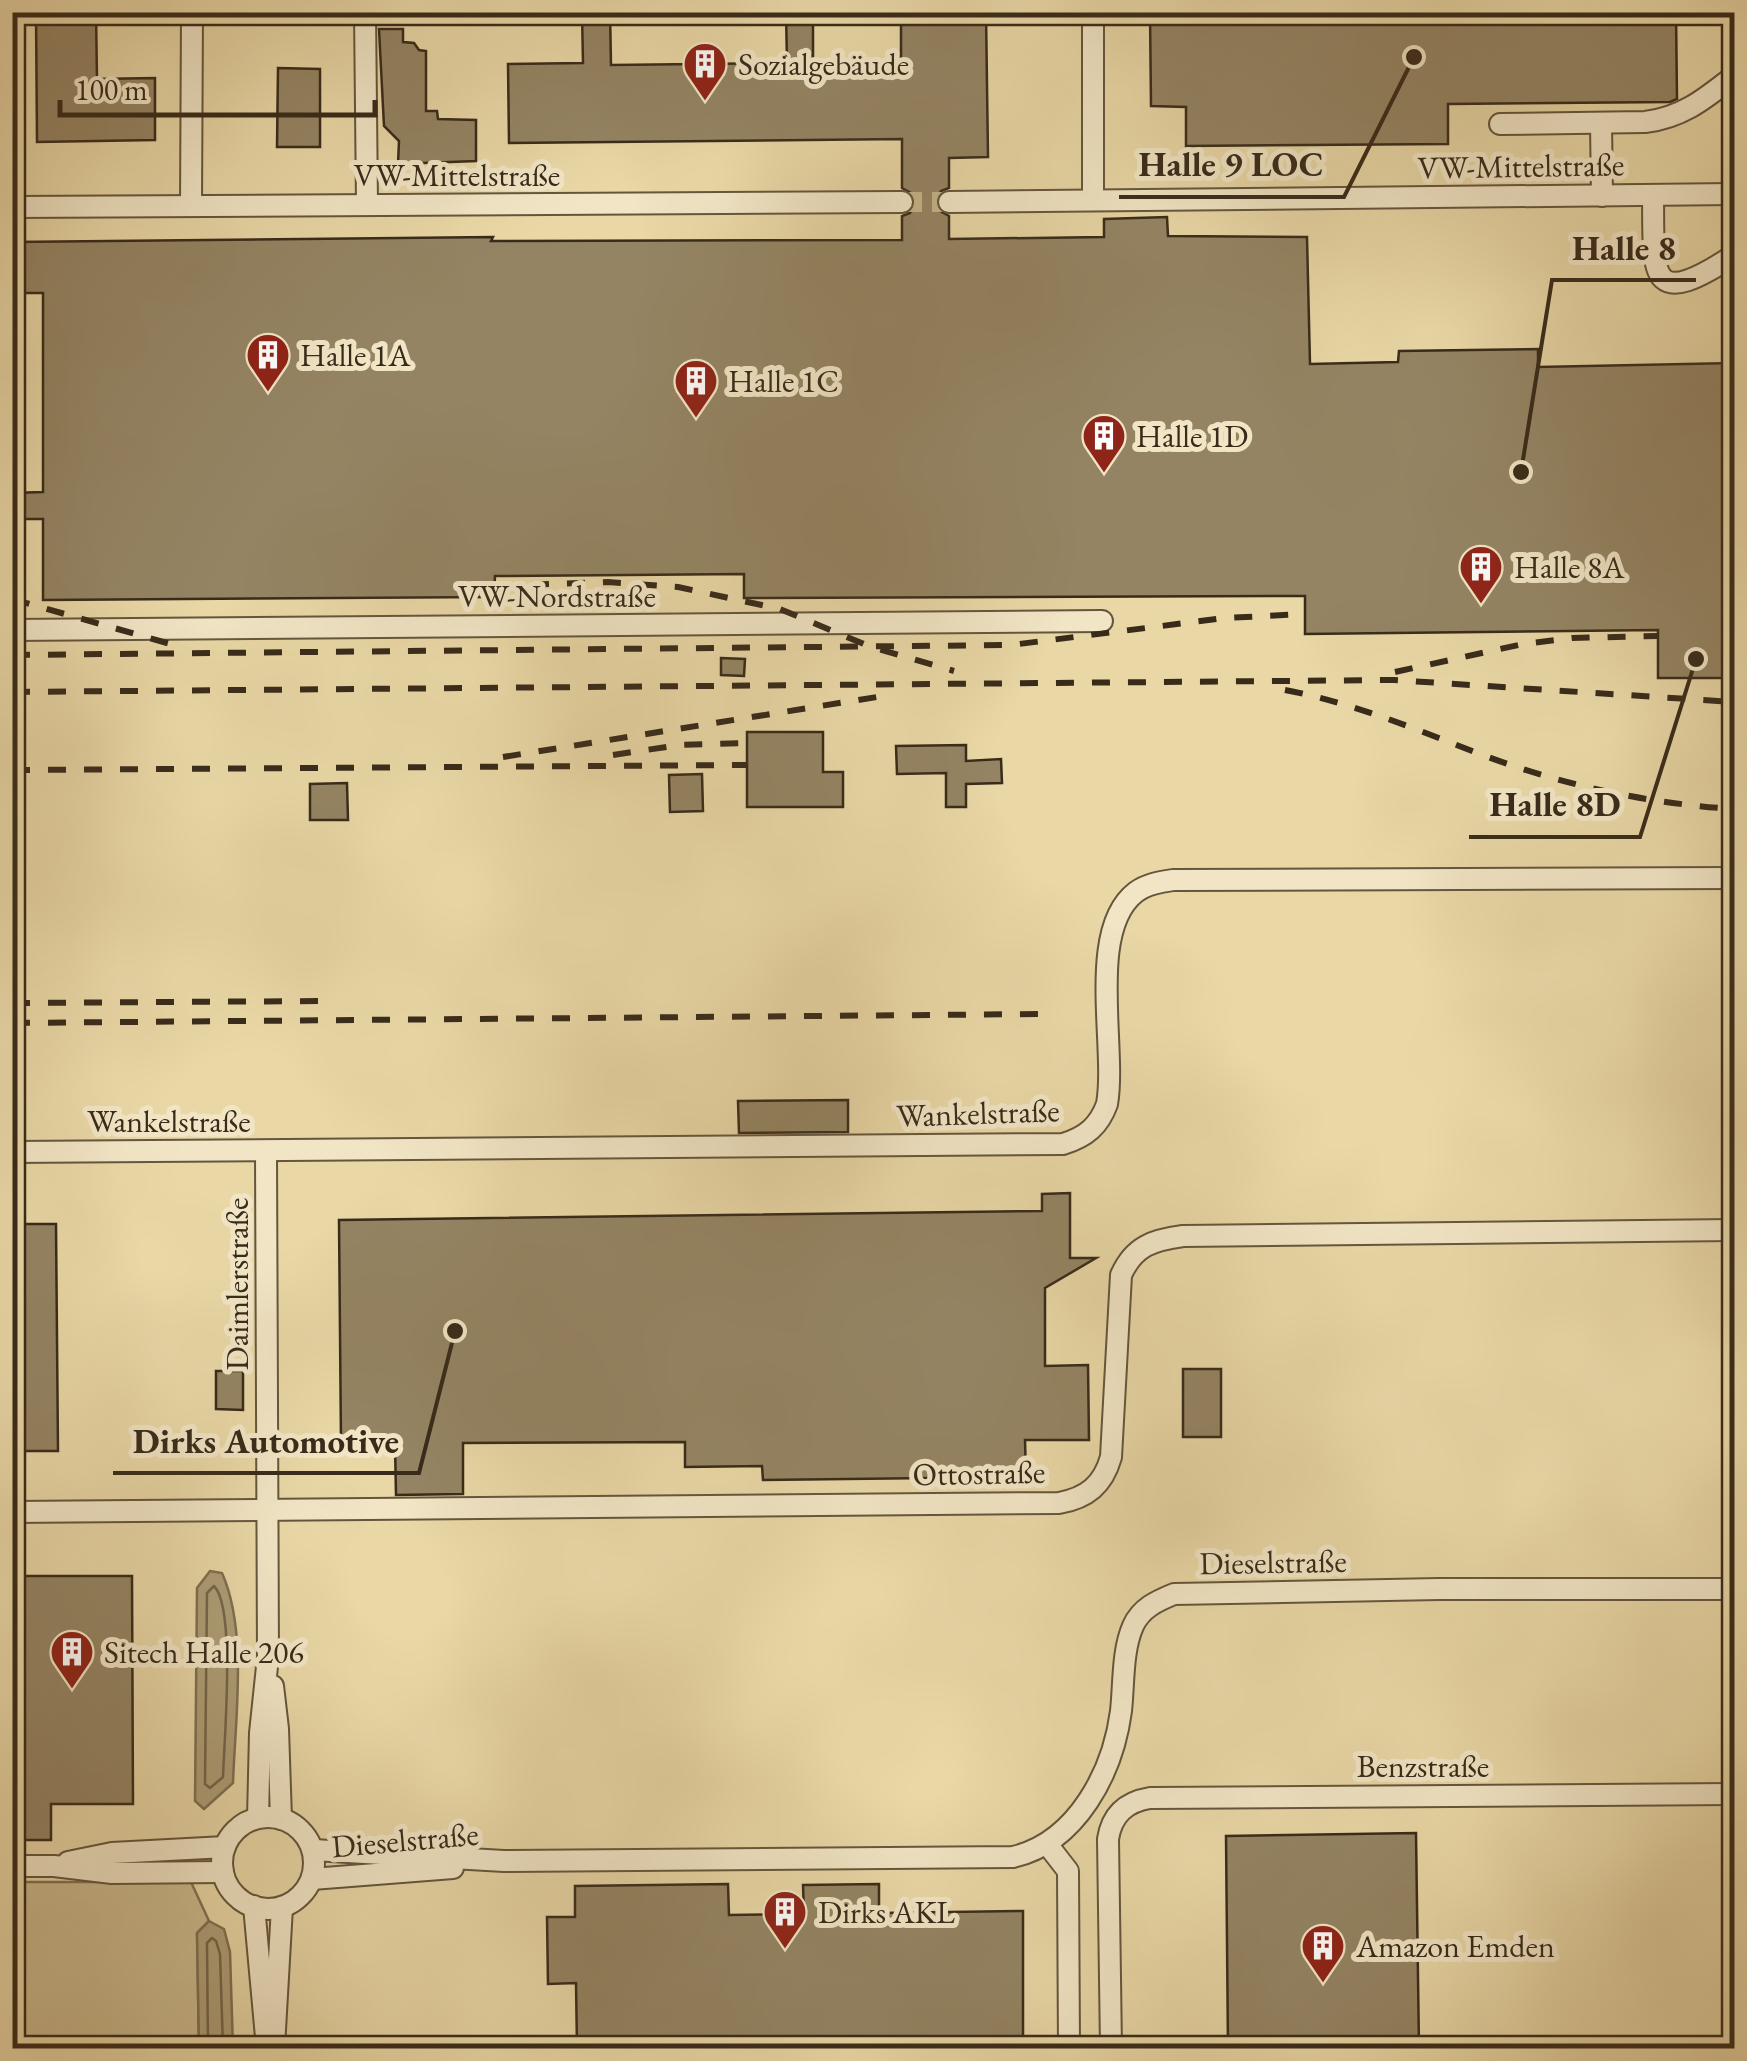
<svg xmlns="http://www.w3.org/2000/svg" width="1747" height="2061" font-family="'EB Garamond',serif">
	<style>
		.green { fill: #cbba8e; stroke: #827254; stroke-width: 2.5 }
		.water { fill: #ad9d76; stroke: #7e6f51; stroke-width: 2.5 }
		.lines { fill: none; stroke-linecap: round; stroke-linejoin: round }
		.shore { stroke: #726448; stroke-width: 2.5 }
		.building { fill: #948463; stroke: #382b1a; stroke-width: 2.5 }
		.street-tunnel { stroke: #c6b58a; stroke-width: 20; stroke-dasharray: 20 10; stroke-linecap: butt }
		.street-casing { stroke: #64563d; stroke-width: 24 }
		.street { stroke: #f1e5c5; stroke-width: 20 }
		.rail { stroke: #382b1a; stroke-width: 6; stroke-dasharray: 18 18; stroke-linecap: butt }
		.labels { text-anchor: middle; stroke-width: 10; stroke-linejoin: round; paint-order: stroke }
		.poi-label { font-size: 32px; fill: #382b1a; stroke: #f1e5c5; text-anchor: start }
		.street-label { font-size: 32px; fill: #382b1a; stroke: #f1e5c5 }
		.leader { fill: none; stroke: #382b1a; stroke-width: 4 }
		.callout-dot { fill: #382b1a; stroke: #f1e5c5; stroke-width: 4 }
		.callout-label { font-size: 35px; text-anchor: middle; font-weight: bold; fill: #382b1a; stroke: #f1e5c5; stroke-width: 10; stroke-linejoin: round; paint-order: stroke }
	</style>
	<rect width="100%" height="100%" fill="#e9d7a6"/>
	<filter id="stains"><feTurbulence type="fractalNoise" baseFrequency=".002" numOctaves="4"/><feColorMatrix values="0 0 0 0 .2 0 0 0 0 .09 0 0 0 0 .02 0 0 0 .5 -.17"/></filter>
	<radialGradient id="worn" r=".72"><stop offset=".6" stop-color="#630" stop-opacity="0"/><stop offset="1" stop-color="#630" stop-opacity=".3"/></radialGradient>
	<polygon class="green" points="13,1882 191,1882 209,1921 197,1933 199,2048 13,2048"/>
	<g class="water">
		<path d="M210,1571l12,2c26,58 13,147 11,210l-29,26 -9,-8 2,-213z"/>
		<polygon points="209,1921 224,1929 230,1952 233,2048 199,2048 197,1933"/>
	</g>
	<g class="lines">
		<g class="shore">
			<path d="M214,1586c22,22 10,155 9,191l-13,11 -5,-4 2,-191z"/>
			<polyline points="208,2048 207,1943 212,1938 216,1941 220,1954 223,2048"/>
		</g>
	</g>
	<g class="building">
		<polygon points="36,12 96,12 97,79 155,78 155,140 37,142"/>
		<polygon points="582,12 610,12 611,65 787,63 786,12 813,12 813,61 901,61 901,12 986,12 988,157 949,158 949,188 941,191 935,201 938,210 949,216 949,239 1104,237 1104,219 1167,217 1168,236 1307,237 1310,364 1398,362 1399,351 1538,349 1538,367 1734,363 1734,678 1658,678 1658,630 1305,634 1305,596 744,598 744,574 495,576 494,597 43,600 43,519 12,519 12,493 43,492 43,293 12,293 12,242 493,237 491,241 902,240 902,216 910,213 916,203 913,194 902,188 902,139 509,143 508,64 583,63"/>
		<polygon points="1150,12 1676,12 1677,99 1670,102 1448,104 1448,144 1186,146 1186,107 1151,106"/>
		<polygon points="379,29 403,29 403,42 414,43 419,50 426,51 426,111 437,111 438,119 476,120 476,161 398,164 399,141 384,126"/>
		<polygon points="278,68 320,69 320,147 277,147"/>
		<polygon points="721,658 745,659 744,676 721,675"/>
		<polygon points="747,732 823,732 823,772 843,772 843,807 747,807"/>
		<polygon points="966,745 966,761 1001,759 1002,783 966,784 966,807 946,807 946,773 897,774 896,746"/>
		<polygon points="702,774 703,811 670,812 669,775"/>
		<polygon points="347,783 348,820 310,820 310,784"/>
		<polygon points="848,1100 848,1132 739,1133 738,1101"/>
		<polygon points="1070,1193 1070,1258 1096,1258 1045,1288 1045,1366 1088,1365 1089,1440 1025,1440 1026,1477 763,1480 762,1466 685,1467 685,1442 463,1443 463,1494 396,1495 395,1444 341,1444 339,1220 1042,1211 1042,1194"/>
		<polygon points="12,1224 56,1224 58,1451 12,1451"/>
		<rect x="1183" y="1369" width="38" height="68"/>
		<polygon points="216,1371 243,1371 243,1410 216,1409"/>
		<polygon points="12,1576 132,1576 133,1804 51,1804 51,1840 12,1840"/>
		<polygon points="1416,1833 1419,2048 1228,2048 1226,1836"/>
		<polygon points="728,1884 729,1915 804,1914 803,1885 879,1884 879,1913 1023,1911 1023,2048 577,2048 576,1983 548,1984 547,1917 575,1917 575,1886"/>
	</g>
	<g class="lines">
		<polyline class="street-tunnel" points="902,202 949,202"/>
		<defs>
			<g id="street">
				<polyline points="365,12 367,205"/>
				<polyline points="1093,12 1093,200"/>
				<polyline points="1601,123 1602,196"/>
				<path d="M1500,124l145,-2c37,-4 61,-24 89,-46"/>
				<path d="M1653,195c1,77 -7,119 81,60"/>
				<polyline points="949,202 1734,194"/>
				<polyline points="191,206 192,12"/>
				<polyline points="12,207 902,202"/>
				<polyline points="12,630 1102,621"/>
				<path d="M12,1152l1051,-8c23,-7 36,-18 44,-40 10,-56 -21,-174 29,-212 11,-8 24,-10 37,-12l561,-2"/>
				<path d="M12,1512l1047,-9c28,-5 44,-18 52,-46l10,-182c13,-29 32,-35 62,-39l551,-6"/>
				<polyline points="273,1686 278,1729 281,1819"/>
				<circle cx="268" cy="1863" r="46"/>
				<polyline points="258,1818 260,1733 268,1657 266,1151"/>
				<polyline points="1047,1844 1068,1871 1069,2048"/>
				<path d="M313,1850l191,11 509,-4c64,-15 100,-85 108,-146 3,-27 1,-60 12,-85 8,-18 24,-25 41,-32l265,-5h295"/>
				<polyline points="68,1862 112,1853 225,1847"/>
				<polyline points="12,1866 54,1866 112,1873 223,1872"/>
				<polyline points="312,1879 453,1868"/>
				<polyline points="254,1906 267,2048"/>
				<polyline points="274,2047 282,1907"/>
				<path d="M1111,2048l-3,-209c4,-25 18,-37 42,-41l584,-4"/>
			</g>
		</defs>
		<use href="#street" class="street-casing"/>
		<use href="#street" class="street"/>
		<g class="rail">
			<polyline points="495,586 608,582 678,587 780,609 871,647 954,671"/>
			<polyline points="12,599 174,645"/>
			<polyline points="12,655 1011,645 1225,618 1305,614"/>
			<polyline points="1395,672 1523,644 1572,638 1658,636"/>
			<path d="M1285,690c73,14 134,41 203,67 78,29 164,47 246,52"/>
			<polyline points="12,692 1394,680 1734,702"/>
			<polyline points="613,755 679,745 747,743"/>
			<polyline points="503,757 883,696"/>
			<polyline points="12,770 747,765"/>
			<polyline points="12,1003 324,1001"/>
			<polyline points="12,1023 1043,1014"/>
		</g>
	</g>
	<defs>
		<symbol id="building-pin" viewBox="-11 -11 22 30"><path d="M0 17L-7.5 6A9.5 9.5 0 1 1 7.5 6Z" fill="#8f2418" stroke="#f1e5c5"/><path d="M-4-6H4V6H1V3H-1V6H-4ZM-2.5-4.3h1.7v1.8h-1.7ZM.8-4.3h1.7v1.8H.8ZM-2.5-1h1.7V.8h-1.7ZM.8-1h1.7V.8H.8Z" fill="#fff"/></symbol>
	</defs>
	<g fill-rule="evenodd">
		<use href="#building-pin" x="680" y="39" width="50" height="68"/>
		<use href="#building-pin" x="243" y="330" width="50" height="68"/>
		<use href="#building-pin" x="671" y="356" width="50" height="68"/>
		<use href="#building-pin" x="1079" y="411" width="50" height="68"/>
		<use href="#building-pin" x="1456" y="542" width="50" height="68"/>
		<use href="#building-pin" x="47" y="1627" width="50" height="68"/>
		<use href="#building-pin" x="760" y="1887" width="50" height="68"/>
		<use href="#building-pin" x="1298" y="1921" width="50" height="68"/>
	</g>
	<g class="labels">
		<g class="poi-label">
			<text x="738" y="75">Sozialgebäude</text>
			<text x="300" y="366">Halle 1A</text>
			<text x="728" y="392">Halle 1C</text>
			<text x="1136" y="447">Halle 1D</text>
			<text x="1514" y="578">Halle 8A</text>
			<text x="104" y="1663">Sitech Halle 206</text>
			<text x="818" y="1923">Dirks AKL</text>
			<text x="1356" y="1957">Amazon Emden</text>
		</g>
		<g class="street-label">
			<text transform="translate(1521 166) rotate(-1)" y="11">VW-Mittelstraße</text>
			<text x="457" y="186">VW-Mittelstraße</text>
			<text x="557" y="607">VW-Nordstraße</text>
			<text transform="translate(978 1113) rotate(-2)" y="11">Wankelstraße</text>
			<text x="169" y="1132">Wankelstraße</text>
			<text transform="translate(237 1284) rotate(-90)" y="11">Daimlerstraße</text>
			<text transform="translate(979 1473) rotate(-1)" y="11">Ottostraße</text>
			<text transform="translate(1273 1562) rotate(-1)" y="11">Dieselstraße</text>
			<text x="1423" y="1777">Benzstraße</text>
			<text transform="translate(405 1840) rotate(-5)" y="11">Dieselstraße</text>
		</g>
	</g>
	<path class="leader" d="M1414 57L1344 197H1119M1521 472L1552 280H1696M1696 659L1640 837H1469M455 1331L419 1473H113"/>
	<g class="callout-dot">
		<circle cx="1414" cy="57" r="10"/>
		<circle cx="1521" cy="472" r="10"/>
		<circle cx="1696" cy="659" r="10"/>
		<circle cx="455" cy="1331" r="10"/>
	</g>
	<g class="callout-label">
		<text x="1231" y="176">Halle 9 LOC</text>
		<text x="1624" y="260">Halle 8</text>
		<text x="1555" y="816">Halle 8D</text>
		<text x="266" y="1453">Dirks Automotive</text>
	</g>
	<rect width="1747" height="2061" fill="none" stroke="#e9d7a6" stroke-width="50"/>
	<rect x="15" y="15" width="1717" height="2031" fill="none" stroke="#382b1a" stroke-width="5"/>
	<rect x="25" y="25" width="1697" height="2011" fill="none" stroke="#382b1a" stroke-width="2.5"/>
	<path d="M60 100v15h315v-15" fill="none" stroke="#382b1a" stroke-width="5"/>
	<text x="75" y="100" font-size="30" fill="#382b1a" stroke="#f1e5c5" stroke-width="8" paint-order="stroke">100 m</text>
	<rect width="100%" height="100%" filter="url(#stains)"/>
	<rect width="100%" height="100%" fill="url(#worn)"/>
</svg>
